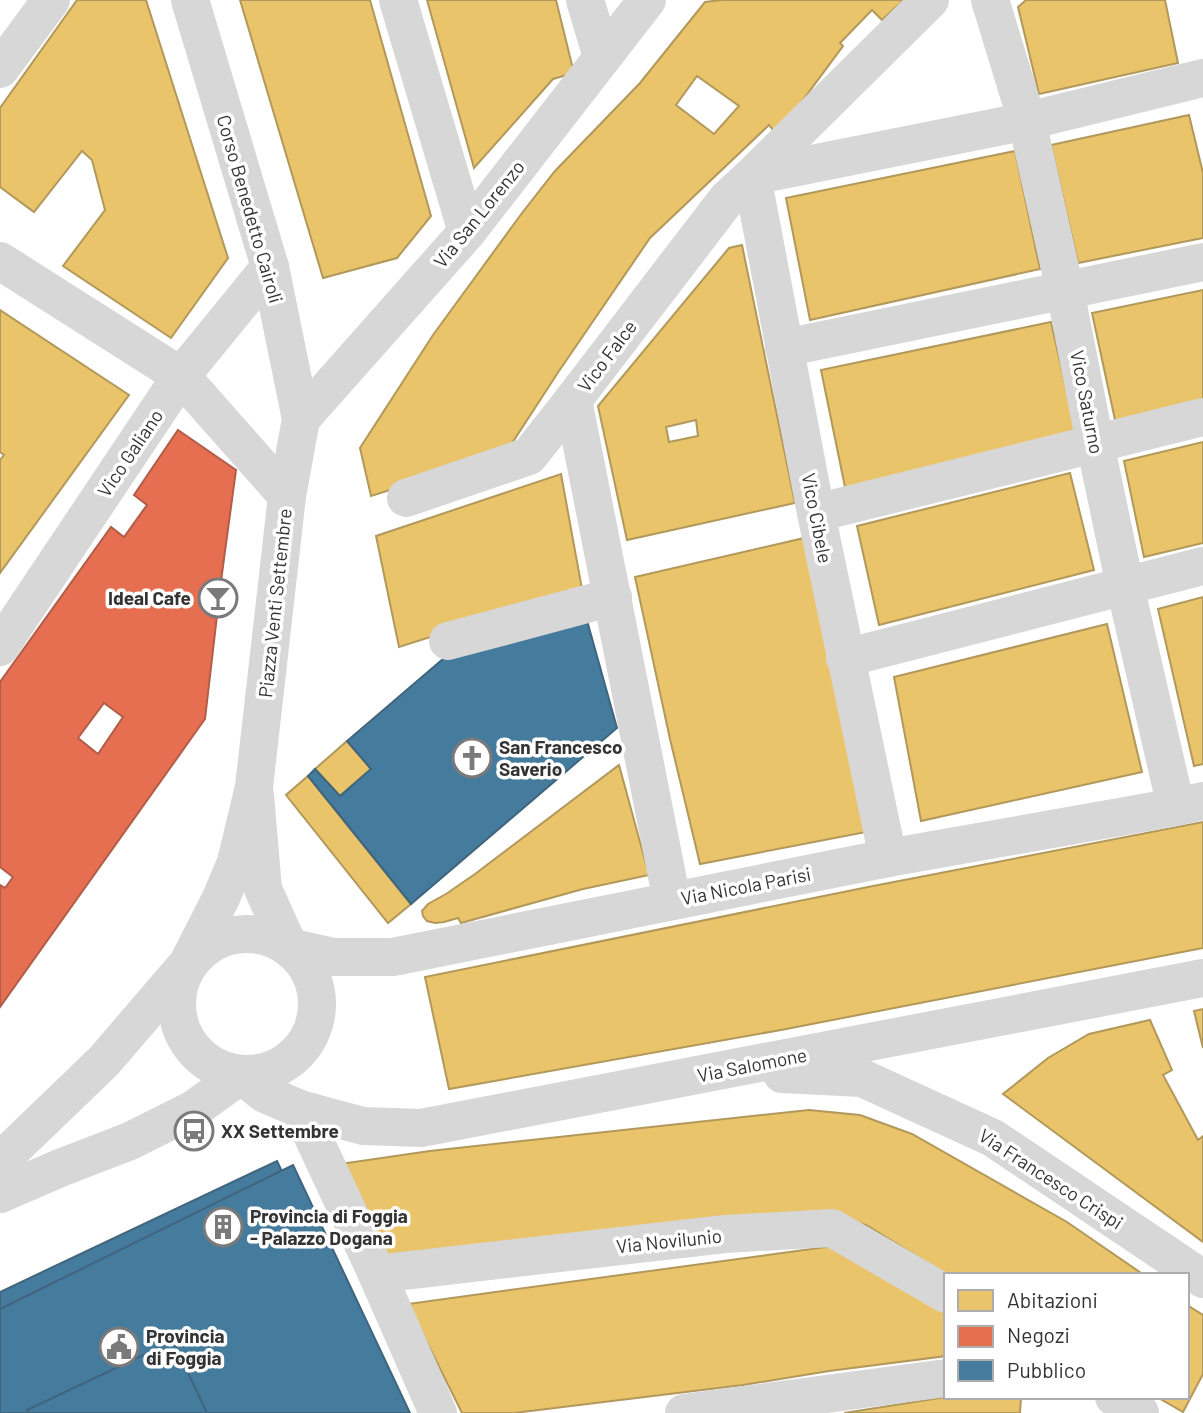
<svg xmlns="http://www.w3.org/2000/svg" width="1203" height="1413" font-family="Barlow,sans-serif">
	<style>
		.homes { fill: #e9c46a; stroke: #b2985a; stroke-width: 2; fill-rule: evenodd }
		.shops { fill: #e76f51; stroke: #b15d48; stroke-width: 2; fill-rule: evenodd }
		.public { fill: #457b9d; stroke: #40657d; stroke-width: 2 }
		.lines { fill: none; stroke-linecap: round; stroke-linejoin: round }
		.minor { stroke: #d7d7d7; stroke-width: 38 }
		.tertiary { stroke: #d7d7d7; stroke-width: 38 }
		.labels { text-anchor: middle; stroke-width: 7; stroke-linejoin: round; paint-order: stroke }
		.street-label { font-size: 19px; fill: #333; stroke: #fff }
		.poi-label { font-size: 19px; font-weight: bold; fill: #333; stroke: #fff; text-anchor: start }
	</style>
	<rect width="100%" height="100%" fill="#fff"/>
	<g class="homes">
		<polygon points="77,0 146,0 228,258 171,338 63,266 105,210 92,160 82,151 34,212 0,187 0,108"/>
		<polygon points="240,0 370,0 431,216 397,258 323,278"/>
		<polygon points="427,0 556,0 574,73 553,79 474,168"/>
		<path d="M721,0h183l-22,20 -10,-10 -32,33 3,3 -66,89 -8,-10 -119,113 -91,133 -54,83 -134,42 -11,-48 73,-113 89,-122 33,-42 85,-88 65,-81zM697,76l42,30 -25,28 -38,-29z"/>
		<polygon points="1026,0 1165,0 1178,63 1039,94 1018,7"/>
		<polygon points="1189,115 1203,173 1203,238 1078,263 1051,145"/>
		<polygon points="1015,151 1040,269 810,320 786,198"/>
		<path d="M742,245l53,258 -168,37 -29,-134 131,-158zM696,420l2,16 -29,6 -3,-15z"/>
		<polygon points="1203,290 1203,407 1117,429 1092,313"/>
		<polygon points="0,310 129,395 0,573 0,460 4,455 0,452"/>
		<polygon points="1051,322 1077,436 846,492 821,370"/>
		<polygon points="1203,442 1203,543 1144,557 1124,461"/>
		<polygon points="1070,473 1094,570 879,625 857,526"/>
		<polygon points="561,474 582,589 399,647 376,536"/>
		<polygon points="804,538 866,832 700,864 670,739 635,577"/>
		<polygon points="1203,597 1203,764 1194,766 1158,609"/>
		<polygon points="1107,624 1142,772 921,821 894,677"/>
		<polygon points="347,741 371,769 340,796 315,769"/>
		<polygon points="619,765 649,875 583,889 461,923 458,918 444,922 435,923 427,921 423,916 422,911 428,904 446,894 475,874"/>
		<polygon points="308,776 411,904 388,923 286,795"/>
		<polygon points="1203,822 1203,948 781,1030 449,1089 425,977 868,887"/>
		<polygon points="1203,1009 1203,1048 1194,1011"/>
		<polygon points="1150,1020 1172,1070 1163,1075 1198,1140 1203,1136 1203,1242 1003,1094 1048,1058 1089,1034"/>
		<polygon points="809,1110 860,1115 912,1134 1067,1222 1144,1275 947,1275 866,1225 834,1216 384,1256 340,1164 430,1151"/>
		<polygon points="833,1246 946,1312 946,1356 829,1371 743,1385 514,1413 462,1413 408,1304"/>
		<polygon points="1187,1305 1203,1315 1203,1374 1183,1412 1157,1397 1187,1397"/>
		<polygon points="173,1341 185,1368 91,1413 29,1413 27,1410"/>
		<polygon points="946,1397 1021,1397 1020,1413 844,1413"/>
	</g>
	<path class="shops" d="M178,430l58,40 -15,111 -16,138 -205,288v-122l5,3 8,-11 -13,-10v-185l111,-155 13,10 23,-32 -13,-10zM104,703l19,14 -25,37 -20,-16z"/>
	<g class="public">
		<polygon points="585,623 588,624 617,728 411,904 308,776 315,769 340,796 371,769 347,741 457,647"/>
		<polygon points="277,1161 396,1413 0,1413 0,1292"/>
		<polygon points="293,1165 410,1413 207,1413 173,1341 27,1410 29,1413 0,1413 0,1309"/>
	</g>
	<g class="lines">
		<g class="minor">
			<polyline points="398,0 467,232"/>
			<polyline points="585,0 602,57"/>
			<polyline points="990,0 1027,121 1065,290 1095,443 1125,586 1176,807"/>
			<polyline points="0,69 51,0"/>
			<polyline points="0,261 181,376 287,496"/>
			<polyline points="784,348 1203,262"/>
			<polyline points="301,419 467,232 647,0"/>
			<polyline points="406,498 529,456 573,400"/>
			<polyline points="816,513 1203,417"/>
			<polyline points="448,641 613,597"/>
			<polyline points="0,647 181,376 270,267"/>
			<polyline points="845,658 1203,566"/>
			<polyline points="255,795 263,889 289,947"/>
			<polyline points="888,858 816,513 752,176 1027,121 1203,78"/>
			<polyline points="672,901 573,400 727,199 752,176 930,0"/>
			<circle cx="247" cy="1004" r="70"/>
			<polyline points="289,947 333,957 393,957 888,858 1176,807 1203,801"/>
			<polyline points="782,1074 862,1078 993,1138 1203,1279"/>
			<polyline points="241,1075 265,1094 300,1109 363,1126 421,1128 1203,978"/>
			<polyline points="300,1109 377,1274 438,1413"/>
			<polyline points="0,1194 60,1168 130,1141 194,1109 241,1075"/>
			<polyline points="377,1274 725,1234 832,1228 946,1294"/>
			<polyline points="1114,1397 1140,1413"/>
			<polyline points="684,1413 946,1378"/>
		</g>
		<polyline class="tertiary" points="0,1161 104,1061 188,963 221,898 236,862 254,787 287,496 301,419 270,267 190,0"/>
	</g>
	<defs>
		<symbol id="bar-ring" viewBox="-11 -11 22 22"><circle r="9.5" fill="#fff" stroke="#7a7a7a" stroke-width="1.5"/><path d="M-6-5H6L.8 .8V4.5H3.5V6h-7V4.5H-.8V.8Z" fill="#7a7a7a"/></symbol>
		<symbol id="church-ring" viewBox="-11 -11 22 22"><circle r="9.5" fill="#fff" stroke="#7a7a7a" stroke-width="1.5"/><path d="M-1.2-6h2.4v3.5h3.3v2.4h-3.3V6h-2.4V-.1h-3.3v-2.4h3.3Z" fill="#7a7a7a"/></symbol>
		<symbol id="bus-ring" viewBox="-11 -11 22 22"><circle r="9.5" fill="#fff" stroke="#7a7a7a" stroke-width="1.5"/><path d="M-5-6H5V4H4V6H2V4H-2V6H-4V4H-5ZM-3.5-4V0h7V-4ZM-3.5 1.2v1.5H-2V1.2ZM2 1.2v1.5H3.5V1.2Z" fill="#7a7a7a"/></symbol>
		<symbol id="building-ring" viewBox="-11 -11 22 22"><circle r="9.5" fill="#fff" stroke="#7a7a7a" stroke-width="1.5"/><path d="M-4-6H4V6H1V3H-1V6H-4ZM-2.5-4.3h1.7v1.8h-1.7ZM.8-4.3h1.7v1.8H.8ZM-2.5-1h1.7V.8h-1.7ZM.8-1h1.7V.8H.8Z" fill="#7a7a7a"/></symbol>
		<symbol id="civic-ring" viewBox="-11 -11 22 22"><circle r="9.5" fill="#fff" stroke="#7a7a7a" stroke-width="1.5"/><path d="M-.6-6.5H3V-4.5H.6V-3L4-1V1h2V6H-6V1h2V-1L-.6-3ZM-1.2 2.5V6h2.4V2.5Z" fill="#7a7a7a"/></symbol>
	</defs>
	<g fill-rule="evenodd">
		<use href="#bar-ring" x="196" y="576" width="44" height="44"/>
		<use href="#church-ring" x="450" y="736" width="44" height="44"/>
		<use href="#bus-ring" x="172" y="1109" width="44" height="44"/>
		<use href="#building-ring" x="201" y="1205" width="44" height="44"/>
		<use href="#civic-ring" x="97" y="1325" width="44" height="44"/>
	</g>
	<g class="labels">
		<g class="street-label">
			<text transform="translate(250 209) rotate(74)" y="7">Corso Benedetto Cairoli</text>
			<text transform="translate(479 214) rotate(-51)" y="7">Via San Lorenzo</text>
			<text transform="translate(607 356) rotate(-53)" y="7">Vico Falce</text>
			<text transform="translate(1087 402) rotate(79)" y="7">Vico Saturno</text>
			<text transform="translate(130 453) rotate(-56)" y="7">Vico Galiano</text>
			<text transform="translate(817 518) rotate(79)" y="7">Vico Cibele</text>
			<text transform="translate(275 603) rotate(-84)" y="7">Piazza Venti Settembre</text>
			<text transform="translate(746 886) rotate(-11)" y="7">Via Nicola Parisi</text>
			<text transform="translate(752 1065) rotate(-11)" y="7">Via Salomone</text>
			<text transform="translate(1051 1179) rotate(33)" y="7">Via Francesco Crispi</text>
			<text transform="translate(669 1241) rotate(-6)" y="7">Via Novilunio</text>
		</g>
		<g class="poi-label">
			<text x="191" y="605" text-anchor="end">Ideal Cafe</text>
			<text x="499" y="754">San Francesco<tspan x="499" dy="22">Saverio</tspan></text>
			<text x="221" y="1138">XX Settembre</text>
			<text x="250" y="1223">Provincia di Foggia<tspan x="250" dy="22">- Palazzo Dogana</tspan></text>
			<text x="146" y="1343">Provincia<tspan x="146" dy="22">di Foggia</tspan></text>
		</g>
	</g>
	<rect x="944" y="1273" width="245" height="126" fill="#ffffff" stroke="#adadad" stroke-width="2"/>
	<rect x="958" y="1290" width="35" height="21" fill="#e9c46a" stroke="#adadad" stroke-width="2"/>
	<text x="1007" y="1308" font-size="21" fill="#333333">Abitazioni</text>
	<rect x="958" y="1326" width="35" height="21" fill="#e76f51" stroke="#adadad" stroke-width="2"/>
	<text x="1007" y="1343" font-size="21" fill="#333333">Negozi</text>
	<rect x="958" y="1360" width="35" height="21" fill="#457b9d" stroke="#adadad" stroke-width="2"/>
	<text x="1007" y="1378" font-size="21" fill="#333333">Pubblico</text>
</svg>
